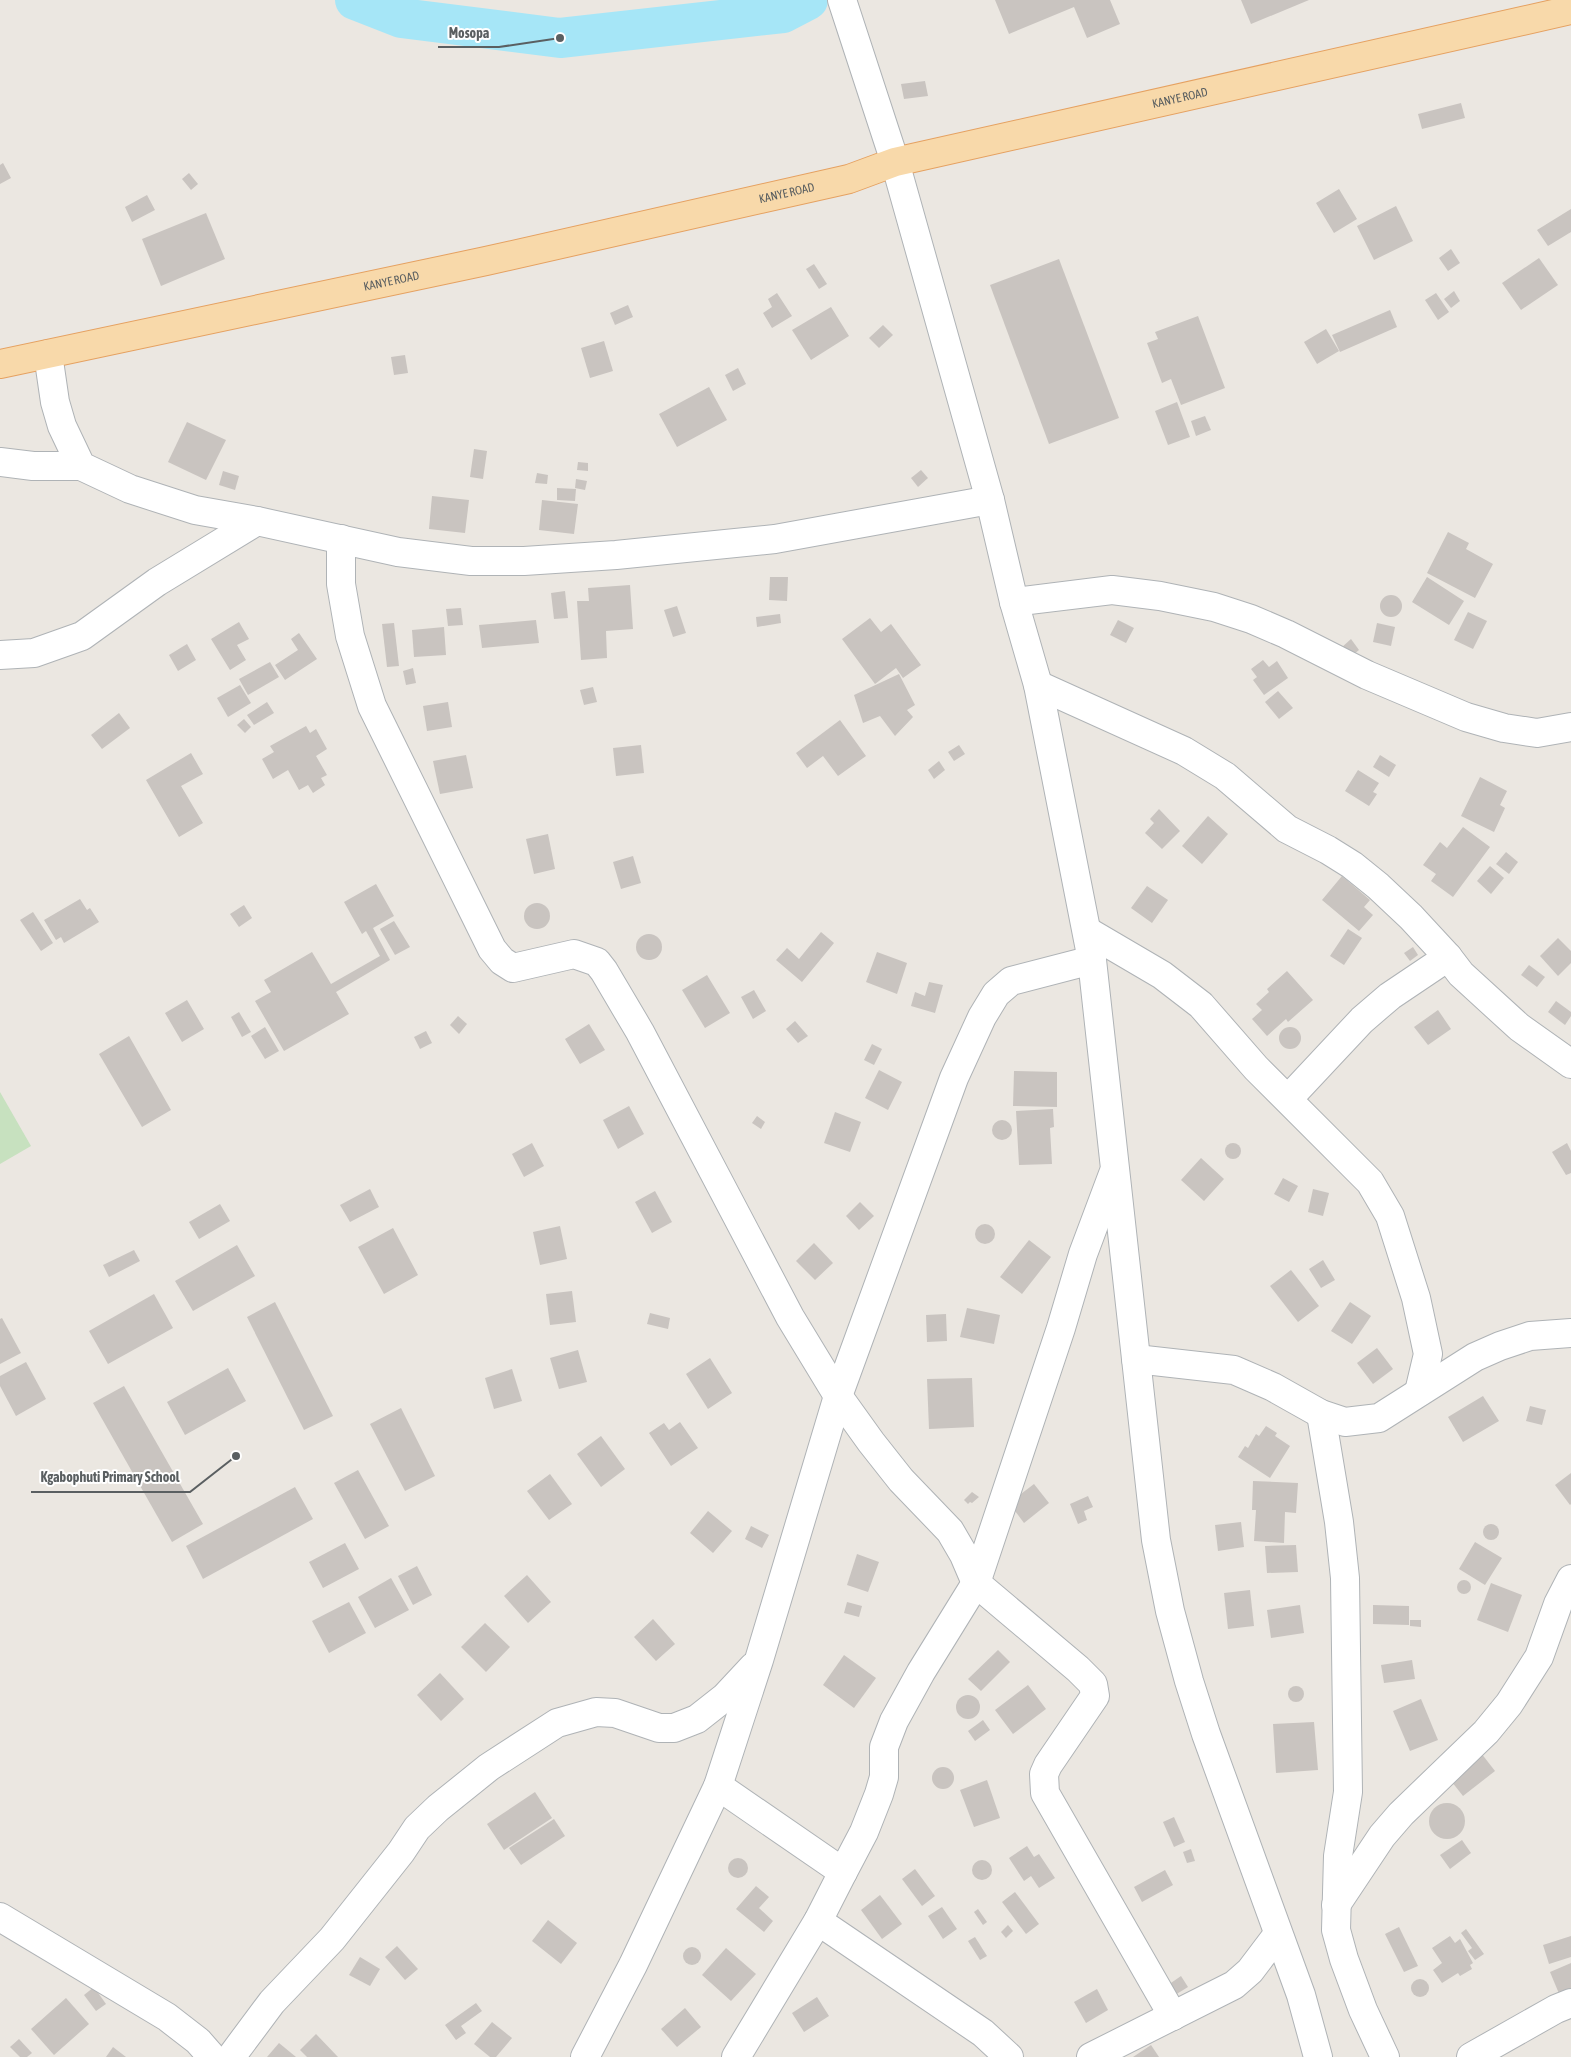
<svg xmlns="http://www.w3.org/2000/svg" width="1571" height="2057" font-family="'Asap Condensed',sans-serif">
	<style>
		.green { fill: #c7e1bf }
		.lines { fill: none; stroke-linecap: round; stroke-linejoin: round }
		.river { stroke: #a6e6f7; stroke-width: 40 }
		.building { fill: #c9c4c0 }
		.minor-casing { stroke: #afb3b6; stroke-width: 30 }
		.major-casing { stroke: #e5a161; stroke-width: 30 }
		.minor { stroke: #fff; stroke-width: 28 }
		.major { stroke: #f8d9aa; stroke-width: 28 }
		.labels { text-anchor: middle; stroke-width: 4; stroke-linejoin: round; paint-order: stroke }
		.street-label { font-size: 12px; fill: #5a5f61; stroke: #fff }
		.leader { fill: none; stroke: #5a5f61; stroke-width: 2 }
		.callout-dot { fill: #5a5f61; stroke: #fff; stroke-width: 2 }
		.callout-label { font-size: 14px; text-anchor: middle; font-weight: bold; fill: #5a5f61; stroke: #fff; stroke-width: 4; stroke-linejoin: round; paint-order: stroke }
	</style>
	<rect width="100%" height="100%" fill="#ebe7e1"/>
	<polygon class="green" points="0,1092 31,1146 0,1164"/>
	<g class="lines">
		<polyline class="river" points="355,0 401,18 560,38 783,13 808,0"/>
	</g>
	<g class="building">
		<polygon points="995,0 1110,0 1120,24 1087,38 1074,7 1009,34"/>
		<polygon points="1241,0 1309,0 1251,24"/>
		<polygon points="925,81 928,96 904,99 901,84"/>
		<polygon points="1461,103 1465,118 1422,129 1418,114"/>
		<polygon points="3,163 11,178 0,184 0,165"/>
		<polygon points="189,173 198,184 191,190 182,179"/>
		<polygon points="1339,189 1357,219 1334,233 1316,203"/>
		<polygon points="147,195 155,210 132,222 125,207"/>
		<polygon points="1396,206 1413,241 1374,260 1357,226"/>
		<polygon points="1571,209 1571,232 1548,246 1537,230"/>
		<polygon points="206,213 225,259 161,286 142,239"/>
		<polygon points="1451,249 1460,263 1448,271 1439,258"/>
		<polygon points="1539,258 1558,285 1521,310 1502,283"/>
		<polygon points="1059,259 1119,418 1049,444 990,285"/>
		<polygon points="814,264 827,284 819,289 806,269"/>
		<polygon points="1454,291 1460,301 1451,308 1444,299"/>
		<polygon points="777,293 792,316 772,328 763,313 772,307 768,299"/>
		<polygon points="1436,293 1449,312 1438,320 1425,300"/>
		<polygon points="628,305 633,317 615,325 610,313"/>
		<polygon points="831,307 849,336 811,360 792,330"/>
		<polygon points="1390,310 1397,327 1340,352 1332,335"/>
		<polygon points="1198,316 1225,388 1181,405 1171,379 1162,383 1147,343 1158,339 1155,332"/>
		<polygon points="883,325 893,335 879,348 869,338"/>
		<polygon points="1326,329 1339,351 1317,364 1304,342"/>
		<polygon points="604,341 613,371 590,378 581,348"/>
		<polygon points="405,355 408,373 394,375 391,357"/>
		<polygon points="738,368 746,384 733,391 725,375"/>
		<polygon points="709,387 727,420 677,447 659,414"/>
		<polygon points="1177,402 1190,437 1168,445 1155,411"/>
		<polygon points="1205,416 1211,430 1196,436 1191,421"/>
		<polygon points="187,422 226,440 206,480 168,462"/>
		<polygon points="474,449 487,451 483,479 470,477"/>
		<polygon points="578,462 588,463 588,471 577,470"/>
		<polygon points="921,470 928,478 918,487 911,478"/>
		<polygon points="223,471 239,476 235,490 219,485"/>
		<polygon points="537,473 548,475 547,484 535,483"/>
		<polygon points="576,479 587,481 585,490 575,488"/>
		<polygon points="557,488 576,489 575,501 557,500"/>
		<polygon points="432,496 469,500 465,533 429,529"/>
		<polygon points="542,500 578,504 574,534 539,530"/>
		<polygon points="1448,532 1469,543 1466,549 1493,564 1475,598 1427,573"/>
		<polygon points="770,577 788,577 787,601 769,600"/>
		<polygon points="1427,577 1464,601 1449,625 1412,602"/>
		<polygon points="630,585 633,629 606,631 607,658 581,660 577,601 589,601 588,588"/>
		<polygon points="565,591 568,618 554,619 551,593"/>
		<circle cx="1391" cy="606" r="11"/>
		<polygon points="677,606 686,633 673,637 664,610"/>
		<polygon points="461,608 463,625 448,626 446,609"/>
		<polygon points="1468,612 1487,621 1473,649 1454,640"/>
		<polygon points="780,614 781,623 757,627 756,617"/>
		<polygon points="870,618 881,632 891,624 921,665 903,678 896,668 875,684 842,639"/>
		<polygon points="536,620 539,643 482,648 479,625"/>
		<polygon points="1118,620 1134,628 1126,643 1110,635"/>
		<polygon points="239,622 249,639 237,645 246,660 230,670 211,639"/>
		<polygon points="394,623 399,666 387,667 382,624"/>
		<polygon points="1377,623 1395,627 1391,646 1373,642"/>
		<polygon points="444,627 446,655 414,657 412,630"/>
		<polygon points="299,633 317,659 285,680 275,665 298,650 291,639"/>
		<polygon points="1351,639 1359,650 1349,658 1341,648"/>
		<polygon points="187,644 196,660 178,671 169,655"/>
		<polygon points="1263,660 1269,667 1277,661 1288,678 1264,695 1253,680 1257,677 1251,669"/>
		<polygon points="270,662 279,677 248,695 239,679"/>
		<polygon points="413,668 416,683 406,685 403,671"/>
		<polygon points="899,674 915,705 907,710 913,717 895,736 880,716 863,723 854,695"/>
		<polygon points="240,685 251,703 228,717 217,698"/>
		<polygon points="593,687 597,702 584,705 580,690"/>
		<polygon points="1278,691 1293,708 1279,719 1265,702"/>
		<polygon points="267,702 274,713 254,725 247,715"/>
		<polygon points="448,702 452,727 427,731 423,706"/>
		<polygon points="119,713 130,728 102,749 91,735"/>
		<polygon points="244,719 251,727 245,733 237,725"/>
		<polygon points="840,720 866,756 838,776 823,756 807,768 796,753"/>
		<polygon points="306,726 310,733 316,729 327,749 316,756 327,775 321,778 325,785 313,793 308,785 299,790 288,770 273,779 262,759 274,752 270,746"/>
		<polygon points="641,745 644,773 616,776 613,748"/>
		<polygon points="959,745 965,754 954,761 948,752"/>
		<polygon points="191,753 203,774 181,786 203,823 179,837 146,780"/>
		<polygon points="466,755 473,788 440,794 433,761"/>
		<polygon points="1380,755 1396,765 1389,777 1373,767"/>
		<polygon points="939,761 945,770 934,779 928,770"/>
		<polygon points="1358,770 1379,783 1373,792 1377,794 1369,806 1345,791"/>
		<polygon points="1480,777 1507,791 1500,805 1505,808 1494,832 1461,816"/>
		<polygon points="1159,809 1180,831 1162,849 1145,833 1154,823 1150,819"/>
		<polygon points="1208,816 1228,834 1202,864 1182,846"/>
		<polygon points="1463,827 1490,847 1453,897 1431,881 1436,874 1423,865 1440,842 1447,848"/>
		<polygon points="548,834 555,869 534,874 526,839"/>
		<polygon points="1506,852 1518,862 1509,874 1496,864"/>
		<polygon points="633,856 641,883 621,889 613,862"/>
		<polygon points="1490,866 1504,878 1491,894 1477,881"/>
		<polygon points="1342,876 1370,900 1364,907 1373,915 1359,931 1322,900"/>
		<polygon points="376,884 394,916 373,928 390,960 336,992 349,1014 284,1051 255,1001 271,992 264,980 312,952 331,984 380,956 366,931 362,934 344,902"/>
		<polygon points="1147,886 1168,900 1152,923 1131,908"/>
		<polygon points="80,899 87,910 90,908 99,922 64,943 61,937 56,940 44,920"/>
		<circle cx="537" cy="916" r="13"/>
		<polygon points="244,905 252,918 239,927 230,914"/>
		<polygon points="33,912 53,943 41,951 20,920"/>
		<polygon points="394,921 410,947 395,955 380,929"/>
		<polygon points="1348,929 1362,938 1344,965 1330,956"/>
		<polygon points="821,932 834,943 802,982 776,960 787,948 799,959"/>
		<circle cx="649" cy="947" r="13"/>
		<polygon points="1558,938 1571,951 1571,963 1558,976 1540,956"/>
		<polygon points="1413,947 1418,955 1410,961 1404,953"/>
		<polygon points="877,952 907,963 897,994 866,982"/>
		<polygon points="1529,965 1545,977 1537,987 1521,975"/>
		<polygon points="1287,971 1313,1000 1288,1022 1286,1019 1267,1036 1252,1019 1262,1010 1256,1004 1269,992 1267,989"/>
		<polygon points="707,975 730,1013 705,1028 682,990"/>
		<polygon points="929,982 943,985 935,1013 911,1006 915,992 925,996"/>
		<polygon points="754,990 766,1011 753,1019 741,997"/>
		<polygon points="187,1000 204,1029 182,1042 165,1013"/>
		<polygon points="1556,1001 1571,1012 1571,1016 1565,1025 1548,1012"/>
		<polygon points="1438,1010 1451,1029 1428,1045 1414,1027"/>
		<polygon points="239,1012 251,1032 242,1037 231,1017"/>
		<polygon points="458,1016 467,1024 459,1034 450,1025"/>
		<polygon points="795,1021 808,1036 798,1043 786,1029"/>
		<polygon points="589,1024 605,1050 580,1064 565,1039"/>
		<circle cx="1290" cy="1038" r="11"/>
		<polygon points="265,1027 279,1051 265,1059 251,1036"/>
		<polygon points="426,1031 432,1043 420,1049 414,1037"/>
		<polygon points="129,1036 171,1110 142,1127 99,1054"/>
		<polygon points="872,1044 882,1049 874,1065 864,1060"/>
		<polygon points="879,1070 902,1082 888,1110 865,1098"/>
		<polygon points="1014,1071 1057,1072 1057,1107 1013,1106"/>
		<polygon points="629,1106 644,1134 618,1149 603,1120"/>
		<polygon points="1053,1109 1054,1127 1050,1128 1052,1164 1019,1165 1016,1111"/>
		<polygon points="835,1112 861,1122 850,1152 824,1143"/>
		<polygon points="757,1116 765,1122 761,1129 752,1123"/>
		<circle cx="1002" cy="1130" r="10"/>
		<circle cx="1233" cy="1151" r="8"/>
		<polygon points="532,1143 544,1166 524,1177 512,1154"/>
		<polygon points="1567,1143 1571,1151 1571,1173 1566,1175 1552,1152"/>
		<polygon points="1201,1158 1224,1179 1204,1201 1181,1180"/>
		<polygon points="1283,1178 1298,1186 1289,1202 1274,1194"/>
		<polygon points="370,1189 379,1207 350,1222 340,1205"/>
		<polygon points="1313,1189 1329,1193 1323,1216 1308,1212"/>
		<polygon points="655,1191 672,1222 652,1233 635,1202"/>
		<polygon points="860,1202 874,1216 859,1230 846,1216"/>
		<polygon points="220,1204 230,1221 199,1239 189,1222"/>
		<circle cx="985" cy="1234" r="10"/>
		<polygon points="560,1226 567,1259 540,1265 533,1232"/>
		<polygon points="393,1228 418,1275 384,1294 358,1247"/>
		<polygon points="1029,1240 1051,1257 1022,1294 1000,1277"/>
		<polygon points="814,1243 833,1263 815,1280 796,1261"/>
		<polygon points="237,1245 255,1276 193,1311 175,1281"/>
		<polygon points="134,1250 140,1261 109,1277 103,1265"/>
		<polygon points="1323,1260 1335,1280 1321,1288 1309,1269"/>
		<polygon points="1291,1270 1319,1306 1298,1322 1270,1286"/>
		<polygon points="572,1291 576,1322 550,1325 546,1294"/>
		<polygon points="154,1294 173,1328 108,1364 89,1331"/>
		<polygon points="275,1302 333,1416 304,1430 247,1317"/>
		<polygon points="1350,1302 1371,1316 1352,1344 1331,1331"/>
		<polygon points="967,1308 1000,1315 994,1344 960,1337"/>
		<polygon points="650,1313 670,1318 668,1329 647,1324"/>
		<polygon points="946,1314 947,1341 927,1342 926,1315"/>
		<polygon points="2,1318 21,1353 0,1364 0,1319"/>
		<polygon points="1377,1348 1393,1369 1373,1384 1357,1363"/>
		<polygon points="578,1350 587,1382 559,1389 550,1358"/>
		<polygon points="710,1358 732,1393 708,1409 686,1374"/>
		<polygon points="26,1362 46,1399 16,1416 0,1386 0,1376"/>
		<polygon points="228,1368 246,1401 185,1435 167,1402"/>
		<polygon points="512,1369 522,1401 494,1409 485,1378"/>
		<polygon points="972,1378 974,1427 929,1429 927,1379"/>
		<polygon points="124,1386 203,1524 172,1542 93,1403"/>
		<polygon points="1483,1396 1499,1421 1463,1442 1448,1417"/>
		<polygon points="1530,1406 1546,1410 1542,1425 1526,1421"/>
		<polygon points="401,1408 435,1476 405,1491 370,1424"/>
		<polygon points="680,1422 698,1448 671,1466 649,1433 664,1423 669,1430"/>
		<polygon points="1266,1426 1277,1433 1275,1436 1290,1446 1270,1478 1238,1457 1245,1446 1248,1448 1256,1434 1259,1436"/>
		<polygon points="601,1436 625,1469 601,1487 577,1454"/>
		<polygon points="358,1470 389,1526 365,1539 334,1483"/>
		<polygon points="1571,1473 1571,1504 1570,1505 1555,1485"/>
		<polygon points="550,1474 572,1504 549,1520 527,1491"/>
		<polygon points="1253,1481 1298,1483 1296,1513 1285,1512 1284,1543 1254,1541 1256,1510 1252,1510"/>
		<polygon points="1034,1484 1049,1503 1024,1523 1009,1503"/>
		<polygon points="295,1487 313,1519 203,1579 186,1546"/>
		<polygon points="972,1492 979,1497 972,1503 970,1502 968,1504 964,1500"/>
		<polygon points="1088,1496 1093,1507 1084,1511 1087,1520 1078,1524 1070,1504"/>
		<polygon points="708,1511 732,1531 713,1553 690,1533"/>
		<polygon points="1241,1522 1244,1547 1218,1551 1215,1525"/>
		<circle cx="1491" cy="1532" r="8"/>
		<polygon points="751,1526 769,1535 762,1548 745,1539"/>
		<polygon points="1475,1542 1502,1558 1485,1585 1459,1569"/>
		<polygon points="345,1543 359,1569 323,1588 309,1562"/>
		<polygon points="1296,1545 1298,1572 1267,1573 1265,1546"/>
		<polygon points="857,1554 879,1562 868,1592 847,1585"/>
		<polygon points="417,1566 432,1595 413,1605 398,1576"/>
		<polygon points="527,1575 551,1602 528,1623 504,1596"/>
		<polygon points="391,1578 409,1610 375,1628 358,1597"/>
		<circle cx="1464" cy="1587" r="7"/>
		<polygon points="1491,1583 1522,1595 1508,1632 1477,1620"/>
		<polygon points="1250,1590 1254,1626 1228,1629 1224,1593"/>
		<polygon points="349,1602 366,1633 329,1653 312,1621"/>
		<polygon points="847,1602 862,1606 859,1617 844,1613"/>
		<polygon points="1300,1605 1304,1633 1271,1638 1267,1610"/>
		<polygon points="1373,1605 1409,1606 1409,1625 1373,1624"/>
		<polygon points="653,1619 675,1644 656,1661 634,1637"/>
		<polygon points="1410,1620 1421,1620 1421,1627 1410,1626"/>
		<polygon points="485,1623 510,1647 486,1672 461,1647"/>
		<polygon points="998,1650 1010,1662 981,1691 968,1679"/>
		<polygon points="844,1655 876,1678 854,1708 823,1685"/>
		<polygon points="1412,1660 1415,1679 1384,1683 1381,1665"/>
		<polygon points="440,1673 464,1699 441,1721 417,1695"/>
		<polygon points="1028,1685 1046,1709 1013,1734 995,1710"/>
		<circle cx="1296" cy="1694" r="8"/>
		<circle cx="968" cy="1707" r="12"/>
		<polygon points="1421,1699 1438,1740 1410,1751 1393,1711"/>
		<polygon points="983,1720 990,1730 975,1741 968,1731"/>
		<polygon points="1314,1722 1318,1770 1276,1773 1273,1724"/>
		<polygon points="1481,1753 1495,1771 1463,1796 1448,1777"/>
		<circle cx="943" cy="1778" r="11"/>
		<polygon points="987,1780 1000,1818 974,1827 960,1790"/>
		<polygon points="535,1792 552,1818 504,1850 487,1824"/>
		<circle cx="1447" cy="1821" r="18"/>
		<polygon points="1174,1817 1185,1842 1174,1847 1163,1822"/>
		<polygon points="554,1819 565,1836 521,1865 509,1848"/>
		<polygon points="1462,1840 1471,1853 1450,1869 1440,1855"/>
		<polygon points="1027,1846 1034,1857 1039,1854 1055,1878 1039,1888 1031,1876 1024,1881 1009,1858"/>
		<polygon points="1191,1849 1195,1861 1187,1863 1183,1852"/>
		<circle cx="738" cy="1868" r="10"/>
		<circle cx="982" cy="1870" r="10"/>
		<polygon points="915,1869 935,1896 922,1906 902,1879"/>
		<polygon points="1165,1870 1173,1885 1142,1902 1134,1887"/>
		<polygon points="756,1886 769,1897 759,1908 773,1921 764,1932 736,1909"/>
		<polygon points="1015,1892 1039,1924 1026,1934 1002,1902"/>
		<polygon points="880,1895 902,1924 882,1939 861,1910"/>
		<polygon points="942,1907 957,1929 943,1939 928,1916"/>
		<polygon points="978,1909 987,1922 983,1925 974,1912"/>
		<polygon points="548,1920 577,1943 561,1964 532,1941"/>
		<polygon points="1008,1925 1013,1931 1006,1938 1001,1932"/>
		<polygon points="1399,1927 1418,1966 1404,1972 1385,1934"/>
		<polygon points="1466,1929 1484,1954 1475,1960 1468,1951 1472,1948 1461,1933"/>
		<polygon points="1450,1936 1455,1943 1460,1939 1473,1963 1470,1965 1472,1969 1460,1976 1458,1973 1442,1983 1433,1970 1442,1963 1432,1948"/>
		<polygon points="1571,1936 1571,1957 1549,1964 1543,1945"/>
		<polygon points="975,1937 987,1956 980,1960 968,1941"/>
		<polygon points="397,1946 418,1969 405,1980 385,1957"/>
		<circle cx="692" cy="1956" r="9"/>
		<polygon points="726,1948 756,1974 731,2001 702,1975"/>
		<polygon points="360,1957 380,1969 370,1986 349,1975"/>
		<polygon points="1571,1963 1571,1991 1560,1996 1550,1972"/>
		<polygon points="1181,1976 1188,1987 1175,1995 1168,1985"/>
		<circle cx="1420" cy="1988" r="9"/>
		<polygon points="94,1987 106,2004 96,2011 84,1995"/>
		<polygon points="1097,1989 1108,2010 1086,2023 1074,2002"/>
		<polygon points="817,1997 829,2016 804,2032 792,2013"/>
		<polygon points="66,1998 89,2024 54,2055 31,2029"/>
		<polygon points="476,2003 482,2011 461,2026 466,2033 456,2040 445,2025"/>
		<polygon points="685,2008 701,2027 677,2047 661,2029"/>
		<polygon points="492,2022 512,2038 496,2057 490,2057 474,2044"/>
		<polygon points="316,2034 338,2057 307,2057 300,2050"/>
		<polygon points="19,2039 32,2053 27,2057 20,2057 10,2047"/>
		<polygon points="279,2043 296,2057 267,2057"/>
		<polygon points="1151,2045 1159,2057 1133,2057"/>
		<polygon points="113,2047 126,2057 106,2057"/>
	</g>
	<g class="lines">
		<defs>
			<g id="minor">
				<polyline points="842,0 895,162 990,500 1014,602 1038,685 1092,960 1156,1540 1170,1611 1189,1681 1206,1734 1301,1995 1318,2057"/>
				<polyline points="48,354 55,402 62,426 81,466 130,489 195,510 257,521 398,552 471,561 524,561 616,555 775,539 990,500"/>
				<polyline points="0,462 33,466 81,466"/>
				<polyline points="341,539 341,584 350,636 372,706 492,949 502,961 513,968 574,954 597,962 604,971 640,1032 790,1317 838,1396 871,1442 901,1480 950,1531 964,1555 976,1583 1078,1669 1093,1684 1095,1696 1048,1765 1044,1774 1045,1793 1173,2016"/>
				<polyline points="1014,602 1112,590 1160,596 1214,607 1251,619 1286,634 1367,675 1466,717 1504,728 1537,733 1571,727"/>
				<polyline points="0,655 34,653 82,636 157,582 257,521"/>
				<polyline points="1038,685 1184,751 1225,776 1287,829 1328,850 1352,865 1378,886 1411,917 1448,957 1461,974 1519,1027 1571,1064"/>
				<polyline points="1087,931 1162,975 1201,1005 1256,1068 1370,1182 1390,1216 1416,1298 1428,1354 1419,1392"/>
				<polyline points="1288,1099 1362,1020 1390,996 1448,957"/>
				<polyline points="1136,1359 1234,1370 1273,1387 1321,1414 1345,1422 1379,1418 1475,1357 1500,1346 1530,1336 1571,1333"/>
				<polyline points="1321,1414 1339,1522 1345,1578 1348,1792 1338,1856 1336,1930 1344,1959 1363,2010 1385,2057"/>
				<polyline points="718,1786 843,1872 818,1921 736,2057"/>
				<polyline points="843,1872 864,1832 879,1794 884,1777 884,1747 894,1721 921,1672 976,1583 1061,1328 1083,1254 1113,1174"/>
				<polyline points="1336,1905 1382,1836 1401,1814 1486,1732 1509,1704 1539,1657 1558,1604 1571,1579"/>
				<polyline points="0,1917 167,2017 198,2041 212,2057"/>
				<polyline points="818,1921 983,2033 1009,2057"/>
				<polyline points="231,2057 272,2002 332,1939 401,1852 417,1828 438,1808 489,1767 557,1723 596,1712 615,1713 659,1728 674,1728 697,1719 725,1697 753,1667"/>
				<polyline points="585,2057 633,1965 718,1786 759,1660 838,1396 954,1078 982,1017 996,994 1011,981 1092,960"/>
				<polyline points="1091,2057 1234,1985 1250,1971 1278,1934"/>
				<polyline points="1471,2057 1556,2009 1571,2003"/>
			</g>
			<g id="major">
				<path id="s1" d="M0,364l486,-103 363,-82 46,-17 676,-152"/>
			</g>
		</defs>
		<use href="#minor" class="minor-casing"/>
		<use href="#major" class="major-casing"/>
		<use href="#minor" class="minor"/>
		<use href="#major" class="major"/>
	</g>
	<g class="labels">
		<g class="street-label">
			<text dy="4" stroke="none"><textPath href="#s1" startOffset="1210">KANYE ROAD</textPath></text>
			<text dy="4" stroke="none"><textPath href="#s1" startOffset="805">KANYE ROAD</textPath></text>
			<text dy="4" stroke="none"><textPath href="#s1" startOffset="400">KANYE ROAD</textPath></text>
		</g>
	</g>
	<path class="leader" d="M560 38L499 47H438M236 1456L190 1492H31"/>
	<g class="callout-dot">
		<circle cx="560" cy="38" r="5"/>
		<circle cx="236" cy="1456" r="5"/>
	</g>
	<g class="callout-label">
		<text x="469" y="38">Mosopa</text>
		<text x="110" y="1482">Kgabophuti Primary School</text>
	</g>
</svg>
